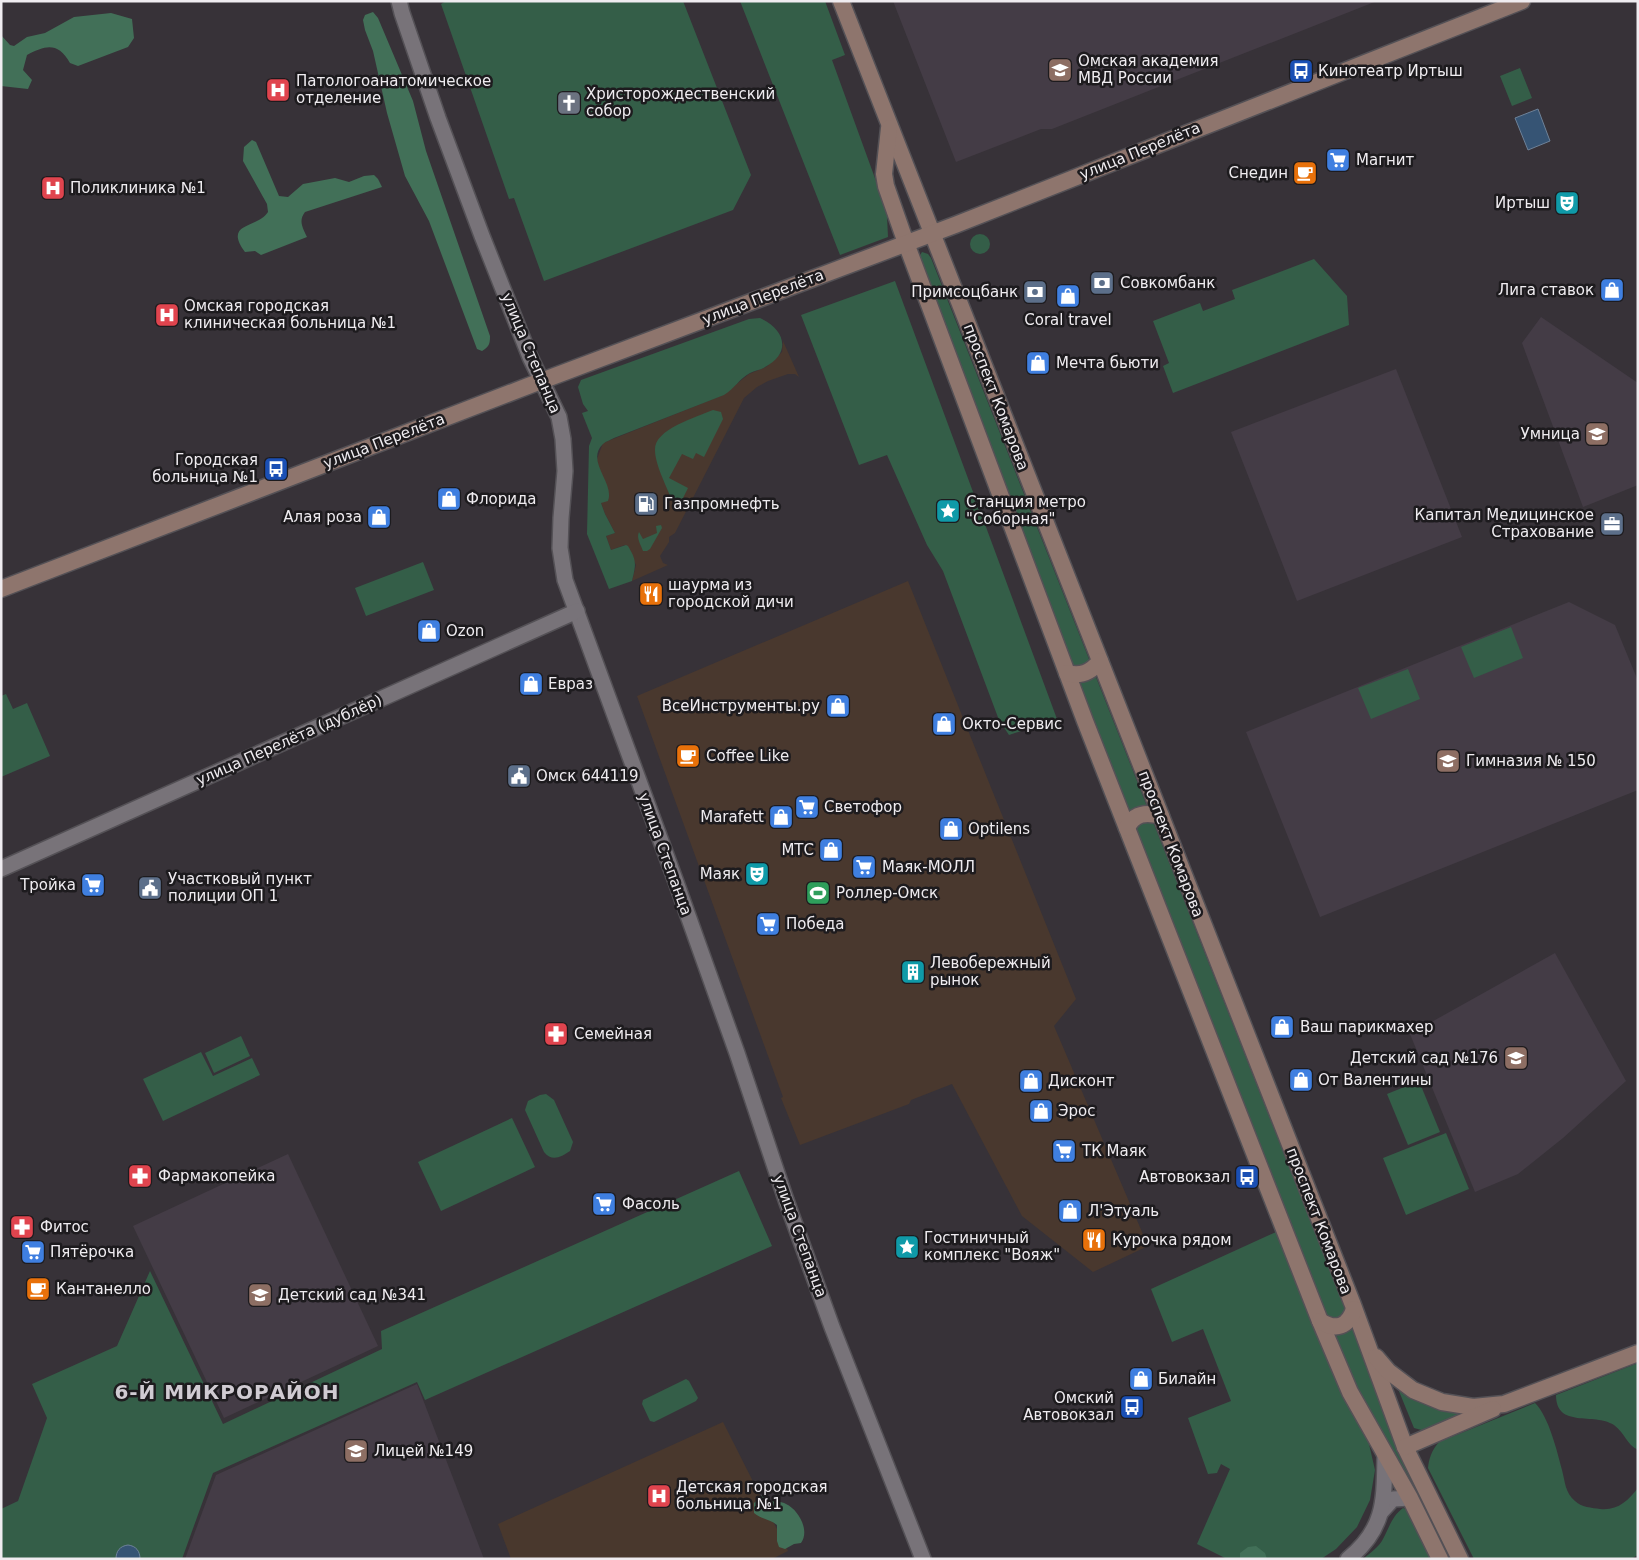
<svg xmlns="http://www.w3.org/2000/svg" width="1639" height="1560" font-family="'DejaVu Sans',sans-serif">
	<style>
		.commercial { fill: #49382e }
		.built { fill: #443c46 }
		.medical { fill: #49382d }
		.green { fill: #345e48 }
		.forest { fill: #427058 }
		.water { fill: #365474; stroke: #6e8299 }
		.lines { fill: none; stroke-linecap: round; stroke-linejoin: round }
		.tertiary-casing { stroke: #545156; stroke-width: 18 }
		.secondary-casing { stroke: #545156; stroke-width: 19 }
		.tertiary { stroke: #787379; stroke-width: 15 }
		.secondary { stroke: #8e756d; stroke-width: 16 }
		.labels { text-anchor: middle; stroke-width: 5; stroke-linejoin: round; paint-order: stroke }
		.poi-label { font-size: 15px; fill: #efecf0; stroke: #1d1b1e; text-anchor: start }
		.street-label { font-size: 15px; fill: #efecf0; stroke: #1d1b1e }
		.district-label { font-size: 20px; font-weight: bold; letter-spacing: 1px; fill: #d0cbd2; stroke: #1d1b1e }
	</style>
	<rect width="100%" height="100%" fill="#373238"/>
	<g class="commercial">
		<polygon points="783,341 799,377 795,374 788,374 768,381 757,387 744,398 675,533 669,537 669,542 660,556 663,563 668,565 632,581 636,565 625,545 611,550 606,536 615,533 605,514 601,503 597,459 603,443 723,395 749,374 766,367 774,360 782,352"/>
		<polygon points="908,581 1076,999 1054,1026 1148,1246 1093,1272 1022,1216 952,1084 911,1100 909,1104 800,1145 781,1098 783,1097 637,696"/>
	</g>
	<g class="built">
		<polygon points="893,1 1377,1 1052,129 1041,129 956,162"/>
		<polygon points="1541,317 1638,383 1638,485 1583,507 1522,343"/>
		<polygon points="1396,369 1462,537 1297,601 1231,432"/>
		<polygon points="1569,602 1615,625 1638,681 1638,790 1320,917 1246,732"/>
		<polygon points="1555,953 1626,1081 1563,1138 1518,1174 1475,1192 1410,1034"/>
		<polygon points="288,1154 378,1346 224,1418 133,1226"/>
		<polygon points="417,1384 484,1559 185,1559 216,1475"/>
	</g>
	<polygon class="medical" points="723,1422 788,1551 772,1559 511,1559 498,1524"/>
	<g class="green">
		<polygon points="446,1 683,1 751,175 733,210 544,281 514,198 509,199 441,4"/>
		<polygon points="740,1 825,1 845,55 832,60 876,181 887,216 888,237 840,255"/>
		<polygon points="1520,68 1532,98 1512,106 1500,76"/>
		<circle cx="980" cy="244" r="10"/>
		<polygon points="922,252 928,254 931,258 1089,659 1088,666 1070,667 919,257"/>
		<polygon points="1314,259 1347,296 1349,325 1173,393 1163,366 1169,363 1153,321 1200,303 1203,311 1235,299 1232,290"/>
		<polygon points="895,281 1057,719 1009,735 999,720 943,571 927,545 887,455 859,465 801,315"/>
		<path d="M760,318c25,11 32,35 5,49 -4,3 -10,3 -15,6 -10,5 -16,16 -26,22l-110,43c-3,2 -8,3 -11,6 -18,17 12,39 5,57l-7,2 4,11 10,19 -9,3 5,14 15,-5 2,1c9,15 8,18 4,35l-23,8 -22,-55 2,-88 3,-8 -10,-25 6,-2 -5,-7 -5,-17 3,-7 168,-61z"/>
		<path d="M713,410l8,2 2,7 -19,38 -8,-4 -3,6 -11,-5 -13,24 19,10 -6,12 -8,1 -3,-3c-5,-13 -16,-34 -16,-48 -1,-21 42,-33 58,-40z"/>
		<path d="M661,525l1,3 -12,21 -3,2h-4c-2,-6 -7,-13 -4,-19l4,7 14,-6 -1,-7z"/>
		<polygon points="423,562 434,590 366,616 355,588"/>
		<polygon points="1511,627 1523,658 1474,678 1461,647"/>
		<polygon points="1408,669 1420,699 1371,719 1358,688"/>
		<polygon points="1094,672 1344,1306 1371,1380 1403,1456 1454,1559 1447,1559 1357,1390 1324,1314 1075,680"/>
		<polygon points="6,694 13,709 27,703 50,756 1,777 1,696"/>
		<polygon points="241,1036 250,1056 214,1073 205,1053"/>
		<polygon points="201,1052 213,1076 252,1058 260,1075 163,1121 143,1079"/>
		<polygon points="1419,1081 1440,1132 1408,1145 1387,1094"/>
		<path d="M546,1094l8,6 19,42 -3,9c-9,6 -18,11 -26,1l-19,-42 3,-9 12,-6z"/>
		<polygon points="512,1118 535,1167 441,1211 418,1162"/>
		<polygon points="1446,1133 1469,1189 1406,1215 1383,1158"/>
		<polygon points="739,1171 772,1246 425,1400 417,1382 213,1473 182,1559 1,1559 1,1509 18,1501 47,1418 32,1384 117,1346 150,1271 223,1424 382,1349 381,1331"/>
		<polygon points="1276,1232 1339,1383 1369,1444 1375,1470 1370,1500 1357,1527 1336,1549 1321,1559 1227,1559 1197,1544 1230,1469 1221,1464 1217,1473 1208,1474 1188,1418 1231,1401 1203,1329 1172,1342 1151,1289"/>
		<path d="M1638,1363v87c-12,-6 -13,-17 -24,-25 -20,-13 -58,4 -58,-30z"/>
		<polygon points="686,1379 689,1381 698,1398 696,1401 654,1422 650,1421 642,1404 643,1400"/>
		<polygon points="1394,1379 1466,1413 1425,1431 1414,1428"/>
		<path d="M1535,1403c14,14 22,48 27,67 3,11 3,23 13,31 6,6 17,7 25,8 17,2 28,-8 38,-21v67l-7,4h-157l-46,-91c1,-10 4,-18 11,-26z"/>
		<path d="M1403,1508l5,2 28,49h-73c7,-6 16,-12 20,-20 6,-11 9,-23 20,-31z"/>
	</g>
	<g class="forest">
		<path d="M373,12l5,6 35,83 13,50 64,185c0,8 -1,11 -8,15l-5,-2 -48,-128 -24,-45 -18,-63 -14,-62 -8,-21 -2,-10 2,-5z"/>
		<path d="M111,13l21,6 2,19 -6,9 -50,19 -8,-3c-12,-21 -24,-18 -43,-8l-4,15 9,10 -4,9 -27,-3v-51l9,10 4,1 13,-9 18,-4 29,-16z"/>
		<path d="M252,140l4,2 23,54 9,1 15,-13 32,-6 14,4 15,-6 10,-1 4,4 4,8 -77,25c-7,9 -2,16 2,25l-46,18 -6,-4 -10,1c-22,-30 12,-23 23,-40l-1,-8 -24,-43 1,-14z"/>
		<path d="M763,1494l3,1 5,6c5,1 10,0 15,3 13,6 24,27 15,39l-7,1 -9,5 -6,-2 -2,-6v-16c-7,-6 -16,-6 -23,-12v-10z"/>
		<polygon points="1256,1546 1265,1553 1267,1559 1240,1559 1240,1553 1248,1547"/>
	</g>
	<g class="water">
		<polygon points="1538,109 1550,141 1528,150 1515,118"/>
		<path d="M128,1545c8,1 12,6 12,14h-24c0,-8 4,-13 12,-14z"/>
	</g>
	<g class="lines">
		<defs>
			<g id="tertiary">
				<polyline points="399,1 402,13 438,118 482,236 530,357 559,417 563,439 565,471 561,518 560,548 565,580 676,882 737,1053 786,1200 832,1327 923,1559"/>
				<polyline points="1,869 577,611"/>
				<polyline points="1381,1512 1393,1499 1410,1498"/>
				<path d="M1348,1559c38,-31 36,-59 37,-105"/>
			</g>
			<g id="secondary">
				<polyline points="841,1 1353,1305 1405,1447 1460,1559"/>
				<polyline points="889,128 884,174 886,186 906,243 1085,721 1320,1321 1350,1392 1410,1498 1440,1559"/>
				<polyline points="1,589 528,386 955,225 1522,1"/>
				<path d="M1067,673c14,4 24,-1 33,-12"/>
				<path d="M1127,828c7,-15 19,-16 34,-12"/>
				<path d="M1320,1321c16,10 28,6 34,-12"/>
				<polyline points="1376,1357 1388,1371 1413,1390 1442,1402 1473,1407 1504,1404 1638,1353"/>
				<polyline points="1405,1447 1493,1409"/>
			</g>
		</defs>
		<use href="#tertiary" class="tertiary-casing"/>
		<use href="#secondary" class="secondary-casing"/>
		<use href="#tertiary" class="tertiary"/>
		<use href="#secondary" class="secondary"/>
	</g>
	<defs>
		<symbol id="university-square" viewBox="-11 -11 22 22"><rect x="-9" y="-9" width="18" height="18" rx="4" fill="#8d6e63" stroke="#1d1b1e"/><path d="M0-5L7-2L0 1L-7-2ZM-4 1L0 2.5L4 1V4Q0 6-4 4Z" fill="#fff"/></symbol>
		<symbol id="bus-square" viewBox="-11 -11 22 22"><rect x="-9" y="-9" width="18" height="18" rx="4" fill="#1a4fb4" stroke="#1d1b1e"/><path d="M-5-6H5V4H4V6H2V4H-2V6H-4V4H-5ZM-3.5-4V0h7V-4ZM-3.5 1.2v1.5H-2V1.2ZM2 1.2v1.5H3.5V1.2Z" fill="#fff"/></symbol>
		<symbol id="hospital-square" viewBox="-11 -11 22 22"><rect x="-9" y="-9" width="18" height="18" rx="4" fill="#e0444e" stroke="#1d1b1e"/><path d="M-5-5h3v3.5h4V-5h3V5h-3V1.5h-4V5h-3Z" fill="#fff"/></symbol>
		<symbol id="church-square" viewBox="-11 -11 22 22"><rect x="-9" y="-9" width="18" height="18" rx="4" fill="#6b7280" stroke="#1d1b1e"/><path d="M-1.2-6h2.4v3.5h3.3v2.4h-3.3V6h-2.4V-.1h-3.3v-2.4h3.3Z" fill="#fff"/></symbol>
		<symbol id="supermarket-square" viewBox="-11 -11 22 22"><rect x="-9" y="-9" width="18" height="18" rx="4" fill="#3f7fe0" stroke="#1d1b1e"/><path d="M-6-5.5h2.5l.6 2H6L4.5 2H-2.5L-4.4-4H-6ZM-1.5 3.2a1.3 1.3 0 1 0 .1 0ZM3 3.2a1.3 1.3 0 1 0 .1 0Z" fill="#fff"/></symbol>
		<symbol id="cafe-square" viewBox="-11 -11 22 22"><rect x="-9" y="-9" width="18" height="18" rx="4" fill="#e8710a" stroke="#1d1b1e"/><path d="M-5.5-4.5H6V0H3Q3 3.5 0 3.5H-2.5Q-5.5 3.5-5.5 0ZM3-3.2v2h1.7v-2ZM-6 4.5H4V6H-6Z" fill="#fff"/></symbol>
		<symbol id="theatre-square" viewBox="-11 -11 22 22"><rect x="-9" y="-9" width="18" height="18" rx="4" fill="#0f9aa8" stroke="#1d1b1e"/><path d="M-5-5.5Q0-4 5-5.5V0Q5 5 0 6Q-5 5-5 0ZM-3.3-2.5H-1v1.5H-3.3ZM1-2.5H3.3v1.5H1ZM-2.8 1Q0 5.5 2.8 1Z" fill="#fff"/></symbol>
		<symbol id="bank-square" viewBox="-11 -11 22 22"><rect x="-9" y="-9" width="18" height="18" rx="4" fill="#5c6f8a" stroke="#1d1b1e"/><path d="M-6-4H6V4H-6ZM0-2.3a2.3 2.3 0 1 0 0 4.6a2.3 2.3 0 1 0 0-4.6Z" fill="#fff"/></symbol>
		<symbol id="shop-square" viewBox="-11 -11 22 22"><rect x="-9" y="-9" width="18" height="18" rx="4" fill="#3f7fe0" stroke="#1d1b1e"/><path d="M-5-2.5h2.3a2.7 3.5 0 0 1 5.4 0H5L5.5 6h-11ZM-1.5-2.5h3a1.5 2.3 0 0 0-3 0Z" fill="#fff"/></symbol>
		<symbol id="school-square" viewBox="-11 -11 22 22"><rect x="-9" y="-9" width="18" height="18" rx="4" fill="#8d6e63" stroke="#1d1b1e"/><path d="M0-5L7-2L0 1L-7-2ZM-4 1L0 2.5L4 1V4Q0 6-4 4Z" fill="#fff"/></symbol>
		<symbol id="fuel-square" viewBox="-11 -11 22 22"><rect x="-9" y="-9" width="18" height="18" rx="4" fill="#5c6f8a" stroke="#1d1b1e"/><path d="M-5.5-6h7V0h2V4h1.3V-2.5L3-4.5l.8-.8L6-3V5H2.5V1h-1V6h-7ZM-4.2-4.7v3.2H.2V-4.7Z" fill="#fff"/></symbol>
		<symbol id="sight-square" viewBox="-11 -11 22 22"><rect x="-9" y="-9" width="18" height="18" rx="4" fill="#0f9aa8" stroke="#1d1b1e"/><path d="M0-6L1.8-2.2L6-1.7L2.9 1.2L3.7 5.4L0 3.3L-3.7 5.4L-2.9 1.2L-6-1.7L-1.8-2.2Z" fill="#fff"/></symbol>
		<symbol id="office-square" viewBox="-11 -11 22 22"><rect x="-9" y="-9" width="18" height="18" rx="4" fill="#5c6f8a" stroke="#1d1b1e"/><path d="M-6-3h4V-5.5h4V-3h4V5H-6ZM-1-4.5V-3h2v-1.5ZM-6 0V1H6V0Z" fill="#fff"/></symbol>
		<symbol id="restaurant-square" viewBox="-11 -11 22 22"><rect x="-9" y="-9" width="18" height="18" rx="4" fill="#e8710a" stroke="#1d1b1e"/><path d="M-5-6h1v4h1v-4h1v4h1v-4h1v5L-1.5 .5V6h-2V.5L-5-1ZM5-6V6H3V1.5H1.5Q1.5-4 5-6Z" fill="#fff"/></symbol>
		<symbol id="civic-square" viewBox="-11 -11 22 22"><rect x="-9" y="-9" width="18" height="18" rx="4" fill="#5c6f8a" stroke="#1d1b1e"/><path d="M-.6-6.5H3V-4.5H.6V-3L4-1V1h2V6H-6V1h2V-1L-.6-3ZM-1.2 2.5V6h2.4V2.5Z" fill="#fff"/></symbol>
		<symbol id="stadium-square" viewBox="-11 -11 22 22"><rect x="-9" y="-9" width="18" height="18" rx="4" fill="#2e9e5b" stroke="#1d1b1e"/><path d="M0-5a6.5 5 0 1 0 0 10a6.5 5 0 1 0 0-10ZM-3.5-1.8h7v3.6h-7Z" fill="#fff"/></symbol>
		<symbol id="building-square" viewBox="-11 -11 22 22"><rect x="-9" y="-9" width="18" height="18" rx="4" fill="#0f9aa8" stroke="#1d1b1e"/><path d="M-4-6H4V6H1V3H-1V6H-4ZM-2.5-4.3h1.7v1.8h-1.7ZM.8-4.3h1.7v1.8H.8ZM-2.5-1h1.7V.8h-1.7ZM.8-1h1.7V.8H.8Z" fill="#fff"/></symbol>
		<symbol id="pharmacy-square" viewBox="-11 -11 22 22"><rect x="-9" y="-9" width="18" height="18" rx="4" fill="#e0444e" stroke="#1d1b1e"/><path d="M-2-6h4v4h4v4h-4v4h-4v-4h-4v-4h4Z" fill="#fff"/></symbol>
	</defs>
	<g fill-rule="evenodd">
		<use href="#university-square" x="1046" y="56" width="28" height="28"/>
		<use href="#bus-square" x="1287" y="57" width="28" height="28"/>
		<use href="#hospital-square" x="264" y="76" width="28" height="28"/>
		<use href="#church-square" x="555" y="89" width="28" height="28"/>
		<use href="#supermarket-square" x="1324" y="146" width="28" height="28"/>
		<use href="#cafe-square" x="1291" y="159" width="28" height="28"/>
		<use href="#hospital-square" x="39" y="174" width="28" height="28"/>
		<use href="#theatre-square" x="1553" y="189" width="28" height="28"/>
		<use href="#bank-square" x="1088" y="269" width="28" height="28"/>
		<use href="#shop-square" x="1598" y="276" width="28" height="28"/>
		<use href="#bank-square" x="1021" y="278" width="28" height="28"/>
		<use href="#shop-square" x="1054" y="282" width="28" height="28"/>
		<use href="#hospital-square" x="153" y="301" width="28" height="28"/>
		<use href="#shop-square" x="1024" y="349" width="28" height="28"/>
		<use href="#school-square" x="1583" y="420" width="28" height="28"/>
		<use href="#bus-square" x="262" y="455" width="28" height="28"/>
		<use href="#shop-square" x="435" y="485" width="28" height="28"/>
		<use href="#fuel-square" x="632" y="490" width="28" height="28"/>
		<use href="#sight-square" x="934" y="497" width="28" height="28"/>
		<use href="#shop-square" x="365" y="503" width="28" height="28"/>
		<use href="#office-square" x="1598" y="510" width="28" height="28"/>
		<use href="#restaurant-square" x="637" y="580" width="28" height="28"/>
		<use href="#shop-square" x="415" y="617" width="28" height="28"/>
		<use href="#shop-square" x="517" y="670" width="28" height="28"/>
		<use href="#shop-square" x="824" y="692" width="28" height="28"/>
		<use href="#shop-square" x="930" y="710" width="28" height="28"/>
		<use href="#cafe-square" x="674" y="742" width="28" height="28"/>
		<use href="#school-square" x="1434" y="747" width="28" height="28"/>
		<use href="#civic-square" x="505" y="762" width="28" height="28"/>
		<use href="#supermarket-square" x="793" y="793" width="28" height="28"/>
		<use href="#shop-square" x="767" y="803" width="28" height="28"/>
		<use href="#shop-square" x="937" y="815" width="28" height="28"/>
		<use href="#shop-square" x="817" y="836" width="28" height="28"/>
		<use href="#supermarket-square" x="850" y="853" width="28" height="28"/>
		<use href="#theatre-square" x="743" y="860" width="28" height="28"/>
		<use href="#supermarket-square" x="79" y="871" width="28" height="28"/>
		<use href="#civic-square" x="136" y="874" width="28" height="28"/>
		<use href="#stadium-square" x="804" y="879" width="28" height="28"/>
		<use href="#supermarket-square" x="754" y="910" width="28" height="28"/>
		<use href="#building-square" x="899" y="958" width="28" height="28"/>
		<use href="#shop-square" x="1268" y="1013" width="28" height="28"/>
		<use href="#pharmacy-square" x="542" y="1020" width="28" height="28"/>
		<use href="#school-square" x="1502" y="1044" width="28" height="28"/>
		<use href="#shop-square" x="1287" y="1066" width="28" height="28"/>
		<use href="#shop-square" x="1017" y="1067" width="28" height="28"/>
		<use href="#shop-square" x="1027" y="1097" width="28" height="28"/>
		<use href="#supermarket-square" x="1050" y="1137" width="28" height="28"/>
		<use href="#pharmacy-square" x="126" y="1162" width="28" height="28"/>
		<use href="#bus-square" x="1233" y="1163" width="28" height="28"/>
		<use href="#supermarket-square" x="590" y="1190" width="28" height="28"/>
		<use href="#shop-square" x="1056" y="1197" width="28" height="28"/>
		<use href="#pharmacy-square" x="8" y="1213" width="28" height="28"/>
		<use href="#restaurant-square" x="1080" y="1226" width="28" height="28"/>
		<use href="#sight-square" x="893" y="1233" width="28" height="28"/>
		<use href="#supermarket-square" x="19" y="1238" width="28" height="28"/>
		<use href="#cafe-square" x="24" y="1275" width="28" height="28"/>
		<use href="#school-square" x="246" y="1281" width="28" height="28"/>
		<use href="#shop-square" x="1127" y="1365" width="28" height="28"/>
		<use href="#bus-square" x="1118" y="1393" width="28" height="28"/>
		<use href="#school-square" x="342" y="1437" width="28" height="28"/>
		<use href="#hospital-square" x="645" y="1482" width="28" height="28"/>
	</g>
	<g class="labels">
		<g class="poi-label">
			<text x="1078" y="66">Омская академия<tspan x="1078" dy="17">МВД России</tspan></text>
			<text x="1318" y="76">Кинотеатр Иртыш</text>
			<text x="296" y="86">Патологоанатомическое<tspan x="296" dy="17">отделение</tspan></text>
			<text x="586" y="99">Христорождественский<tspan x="586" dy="17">собор</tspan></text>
			<text x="1356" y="165">Магнит</text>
			<text x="1288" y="178" text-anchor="end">Снедин</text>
			<text x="70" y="193">Поликлиника №1</text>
			<text x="1550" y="208" text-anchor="end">Иртыш</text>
			<text x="1120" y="288">Совкомбанк</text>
			<text x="1594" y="295" text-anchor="end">Лига ставок</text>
			<text x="1018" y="297" text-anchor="end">Примсоцбанк</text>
			<text x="184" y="311">Омская городская<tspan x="184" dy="17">клиническая больница №1</tspan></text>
			<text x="1068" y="325" text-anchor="middle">Coral travel</text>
			<text x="1056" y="368">Мечта бьюти</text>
			<text x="1580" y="439" text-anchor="end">Умница</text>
			<text x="258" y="465" text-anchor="end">Городская<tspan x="258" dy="17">больница №1</tspan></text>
			<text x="466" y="504">Флорида</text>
			<text x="966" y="507">Станция метро<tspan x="966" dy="17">"Соборная"</tspan></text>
			<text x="664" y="509">Газпромнефть</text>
			<text x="1594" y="520" text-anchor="end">Капитал Медицинское<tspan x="1594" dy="17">Страхование</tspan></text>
			<text x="362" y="522" text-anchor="end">Алая роза</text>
			<text x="668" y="590">шаурма из<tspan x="668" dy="17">городской дичи</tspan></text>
			<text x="446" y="636">Ozon</text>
			<text x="548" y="689">Евраз</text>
			<text x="820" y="711" text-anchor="end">ВсеИнструменты.ру</text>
			<text x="962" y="729">Окто-Сервис</text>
			<text x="706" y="761">Coffee Like</text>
			<text x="1466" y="766">Гимназия № 150</text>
			<text x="536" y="781">Омск 644119</text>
			<text x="824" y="812">Светофор</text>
			<text x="764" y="822" text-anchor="end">Marafett</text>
			<text x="968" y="834">Optilens</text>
			<text x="814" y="855" text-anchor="end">МТС</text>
			<text x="882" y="872">Маяк-МОЛЛ</text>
			<text x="740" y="879" text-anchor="end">Маяк</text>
			<text x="168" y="884">Участковый пункт<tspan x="168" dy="17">полиции ОП 1</tspan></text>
			<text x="76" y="890" text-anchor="end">Тройка</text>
			<text x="836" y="898">Роллер-Омск</text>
			<text x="786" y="929">Победа</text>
			<text x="930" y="968">Левобережный<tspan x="930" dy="17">рынок</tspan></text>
			<text x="1300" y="1032">Ваш парикмахер</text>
			<text x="574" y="1039">Семейная</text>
			<text x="1498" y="1063" text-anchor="end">Детский сад №176</text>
			<text x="1318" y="1085">От Валентины</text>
			<text x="1048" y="1086">Дисконт</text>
			<text x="1058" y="1116">Эрос</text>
			<text x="1082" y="1156">ТК Маяк</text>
			<text x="158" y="1181">Фармакопейка</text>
			<text x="1230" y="1182" text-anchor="end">Автовокзал</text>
			<text x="622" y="1209">Фасоль</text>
			<text x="1088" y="1216">Л'Этуаль</text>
			<text x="40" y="1232">Фитос</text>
			<text x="924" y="1243">Гостиничный<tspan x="924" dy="17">комплекс "Вояж"</tspan></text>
			<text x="1112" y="1245">Курочка рядом</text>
			<text x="50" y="1257">Пятёрочка</text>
			<text x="56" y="1294">Кантанелло</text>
			<text x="278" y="1300">Детский сад №341</text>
			<text x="1158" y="1384">Билайн</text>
			<text x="1114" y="1403" text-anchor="end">Омский<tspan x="1114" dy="17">Автовокзал</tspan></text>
			<text x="374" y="1456">Лицей №149</text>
			<text x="676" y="1492">Детская городская<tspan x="676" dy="17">больница №1</tspan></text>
		</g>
		<g class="street-label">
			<text transform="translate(1140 151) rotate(-22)" y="5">улица Перелёта</text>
			<text transform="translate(763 297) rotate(-21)" y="5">улица Перелёта</text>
			<text transform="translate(531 353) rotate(67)" y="5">улица Степанца</text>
			<text transform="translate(996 397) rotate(69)" y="5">проспект Комарова</text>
			<text transform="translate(384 441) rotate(-21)" y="5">улица Перелёта</text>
			<text transform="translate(289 740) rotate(-24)" y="5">улица Перелёта (дублёр)</text>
			<text transform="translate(1171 844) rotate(69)" y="5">проспект Комарова</text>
			<text transform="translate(665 854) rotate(70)" y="5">улица Степанца</text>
			<text transform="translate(1319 1221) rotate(69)" y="5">проспект Комарова</text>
			<text transform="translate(800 1236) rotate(70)" y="5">улица Степанца</text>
		</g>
		<g class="district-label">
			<text x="227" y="1399">6-Й МИКРОРАЙОН</text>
		</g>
	</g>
	<rect width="1639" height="1560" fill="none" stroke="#efecf0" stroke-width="5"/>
</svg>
